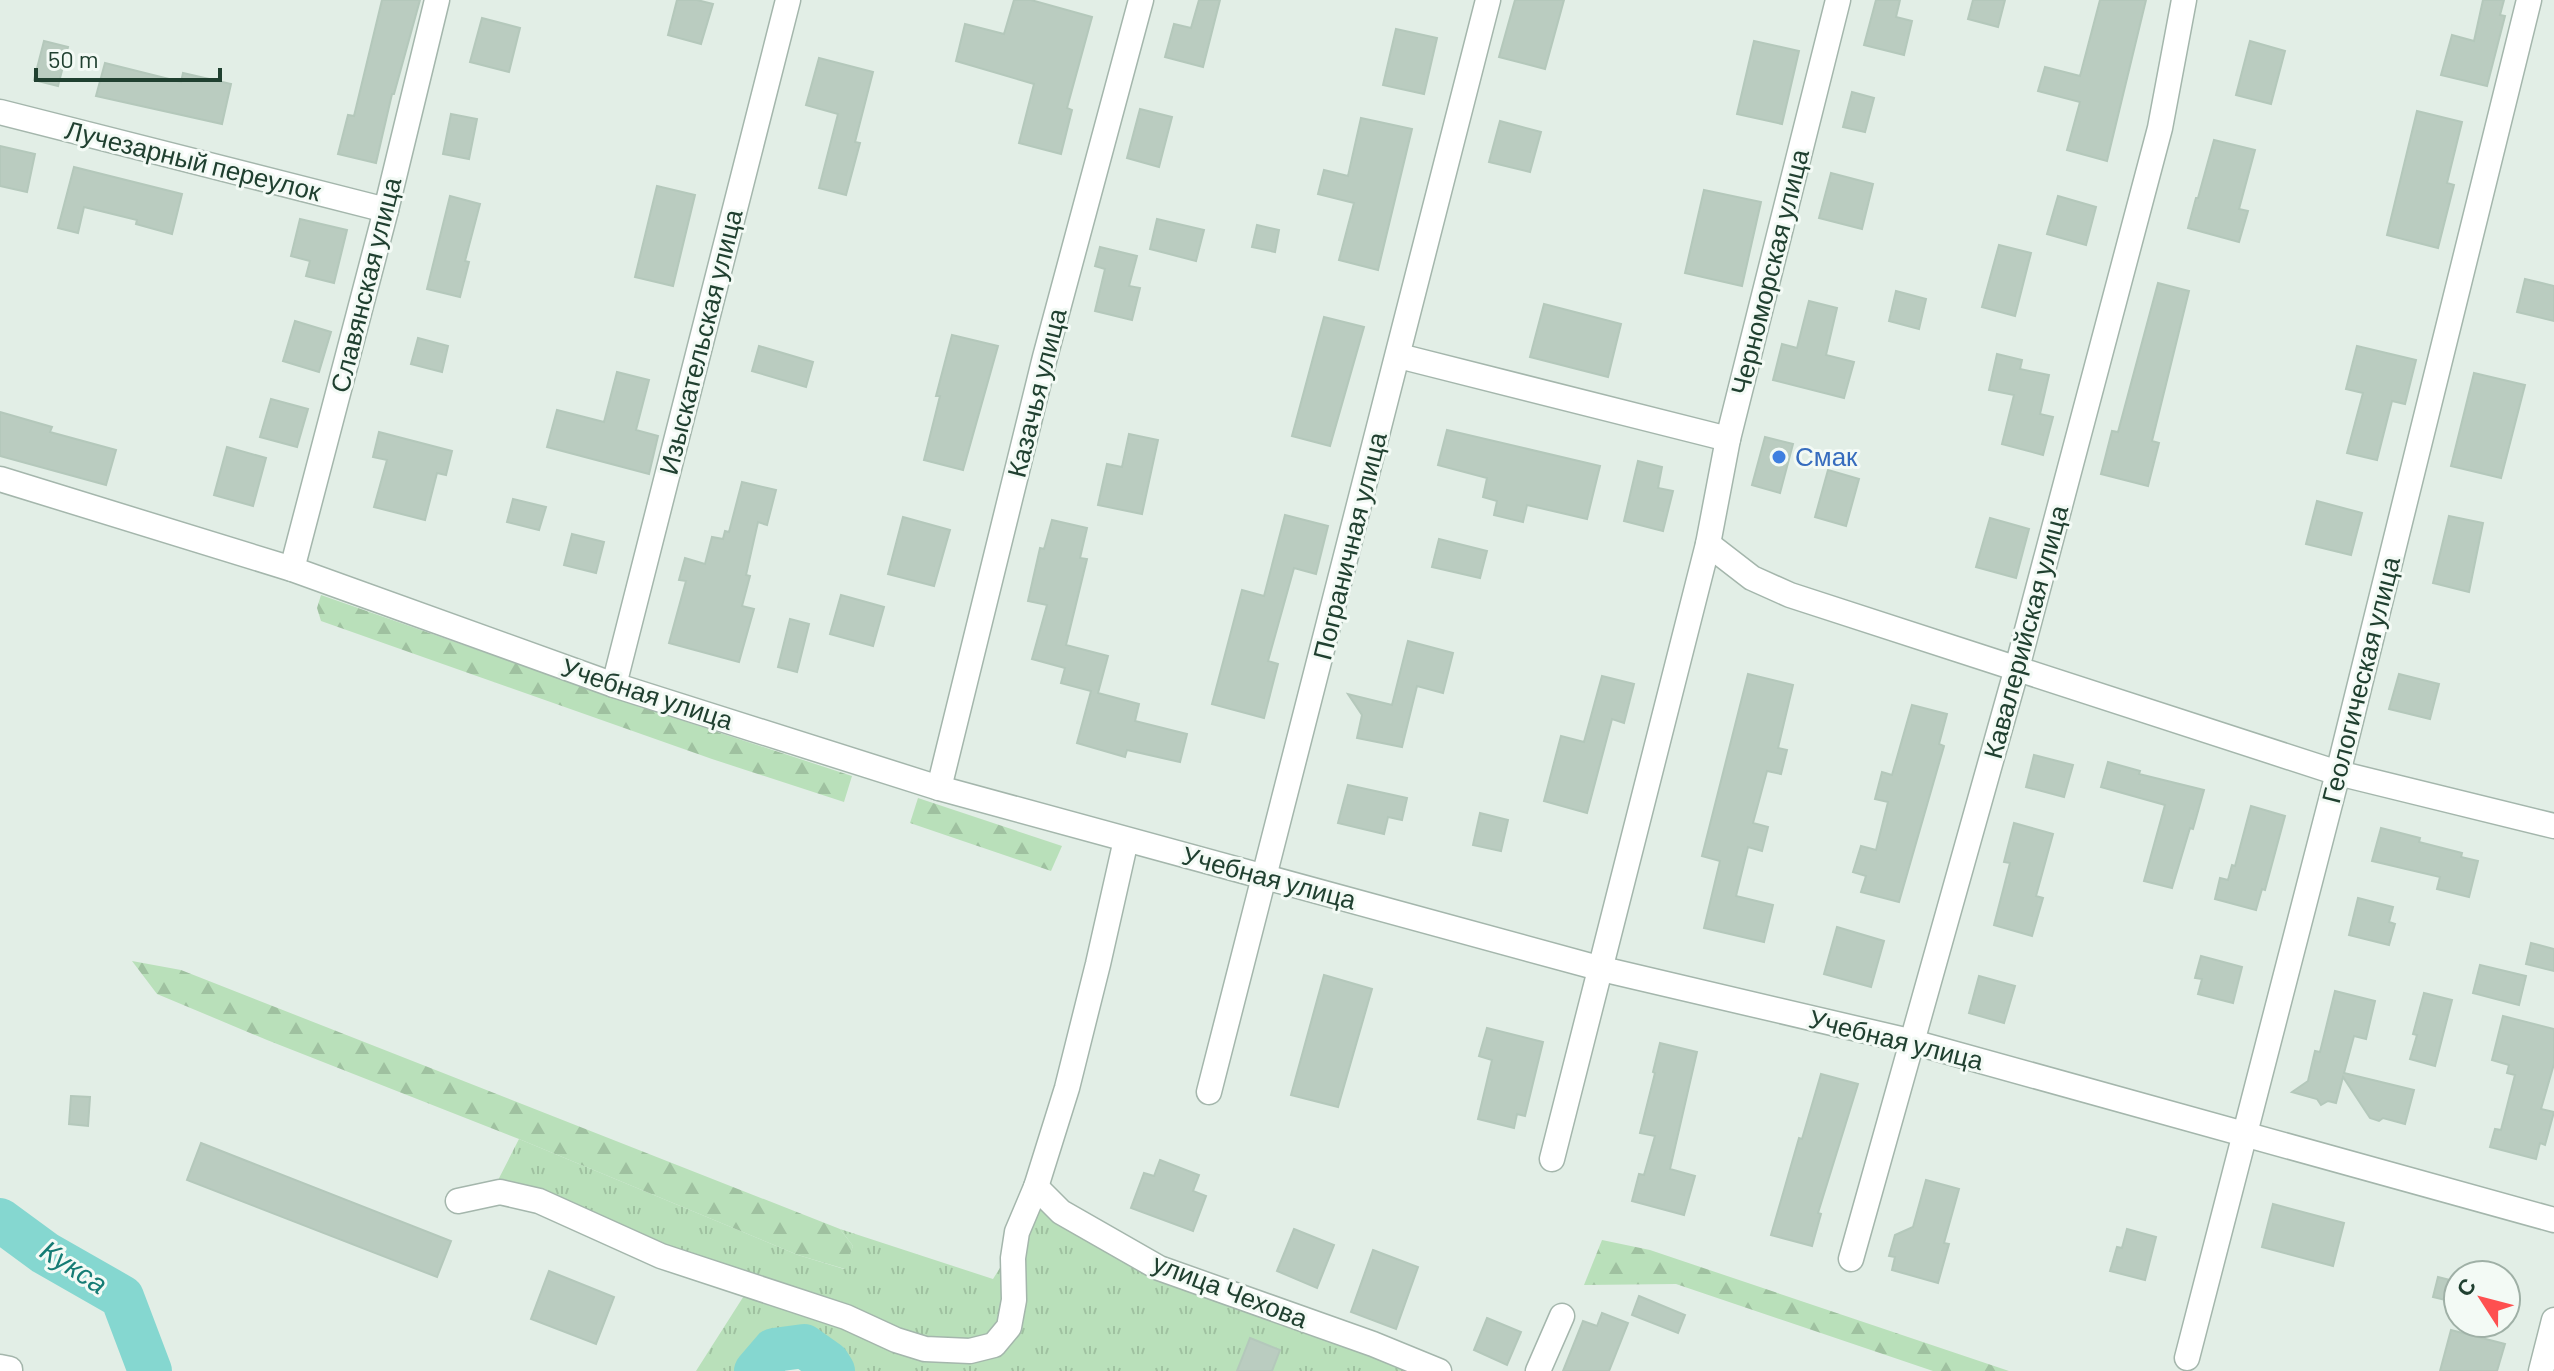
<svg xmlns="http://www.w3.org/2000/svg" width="2554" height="1371" font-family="Barlow,sans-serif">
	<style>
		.grass { fill: url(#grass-tufts) }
		.forest { fill: url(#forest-firs) }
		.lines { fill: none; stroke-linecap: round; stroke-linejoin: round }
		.river { stroke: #85d7d0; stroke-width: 44 }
		.building { fill: #baccc0; stroke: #b4c8bb; stroke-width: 2 }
		.minor-casing { stroke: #a4b6ac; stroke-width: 27 }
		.minor { stroke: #fff; stroke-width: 24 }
		.shop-dot { fill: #3f7fe0; stroke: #f3faf5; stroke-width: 3 }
		.labels { text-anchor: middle; stroke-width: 6; stroke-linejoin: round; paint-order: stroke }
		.street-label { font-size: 26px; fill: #204030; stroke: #f3faf5 }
		.shop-label { font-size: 26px; fill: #366cbe; stroke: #f3faf5; text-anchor: start }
		.water-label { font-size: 28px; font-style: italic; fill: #157c74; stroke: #f3faf5 }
	</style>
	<defs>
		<pattern id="grass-tufts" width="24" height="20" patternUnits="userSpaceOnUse" patternTransform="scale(2)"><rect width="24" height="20" fill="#b9e0ba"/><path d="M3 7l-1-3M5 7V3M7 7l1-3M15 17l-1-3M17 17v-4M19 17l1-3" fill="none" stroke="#9fc1a0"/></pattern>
		<pattern id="forest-firs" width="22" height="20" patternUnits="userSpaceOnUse" patternTransform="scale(2)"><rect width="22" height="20" fill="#b9e0ba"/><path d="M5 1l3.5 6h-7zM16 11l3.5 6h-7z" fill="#9fc1a0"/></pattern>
	</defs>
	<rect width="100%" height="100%" fill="#e2eee6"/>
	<g class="grass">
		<polygon points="519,1139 798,1255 844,1269 853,1246 840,1229 993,1279 1003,1263 1006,1309 987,1340 926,1341 495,1186"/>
		<polygon points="1039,1203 1418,1371 841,1371 833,1360 806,1339 771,1342 748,1371 696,1371 747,1291 841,1322 1000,1352 1021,1257"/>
	</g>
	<g class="forest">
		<polygon points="321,595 620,700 852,776 844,802 712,759 321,621 317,608"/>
		<polygon points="918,798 1062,846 1051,871 910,823"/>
		<polygon points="132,961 181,970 840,1229 853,1246 845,1269 798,1255 519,1139 267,1040 157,994"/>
		<polygon points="1602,1240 1650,1250 2009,1371 1933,1371 1676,1284 1584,1285"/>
	</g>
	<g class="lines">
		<g class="river">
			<polyline points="0,1220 45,1253 122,1297 150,1371"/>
			<polyline points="756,1371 774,1350 804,1346 828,1363 833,1371"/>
		</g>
	</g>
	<g class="building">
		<polygon points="382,0 420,0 394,94 392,94 376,163 338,154 348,115 354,116"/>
		<polygon points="677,0 697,0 713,4 701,44 668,35"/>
		<polygon points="1014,0 1031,0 1092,17 1067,108 1072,110 1061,154 1019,143 1034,84 956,61 965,24 1004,34"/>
		<polygon points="1199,0 1220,0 1203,67 1165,57 1174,24 1191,28"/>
		<polygon points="1515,0 1564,0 1545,69 1499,57"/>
		<polygon points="1876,0 1900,0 1896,17 1912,21 1904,55 1864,45"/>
		<polygon points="1973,0 2005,0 1998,27 1968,19"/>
		<polygon points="2100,0 2146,0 2107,161 2067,150 2080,102 2038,91 2045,67 2080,76"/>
		<polygon points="2483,0 2504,0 2500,15 2505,16 2487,86 2441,75 2452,35 2474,41"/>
		<polygon points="482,18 520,28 509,72 470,62"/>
		<polygon points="1396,29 1437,38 1424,94 1383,85"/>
		<polygon points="44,41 68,47 58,86 34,80"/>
		<polygon points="1754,41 1799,51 1782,124 1737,114"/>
		<polygon points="2250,41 2285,51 2271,104 2236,95"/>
		<polygon points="819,58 873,72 855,142 860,143 846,195 819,188 838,114 806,105"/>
		<polygon points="105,63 181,82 183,73 231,84 222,124 96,96"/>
		<polygon points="1852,92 1874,98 1865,132 1843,127"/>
		<polygon points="1140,109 1172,117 1159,167 1127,158"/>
		<polygon points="2417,111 2462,122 2447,183 2454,185 2438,248 2387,235"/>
		<polygon points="451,114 477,119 469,159 443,154"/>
		<polygon points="1361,118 1412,129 1378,270 1339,260 1354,203 1318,194 1324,170 1348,176"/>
		<polygon points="1500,121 1541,132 1530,172 1489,162"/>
		<polygon points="2214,140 2255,150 2239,209 2248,211 2239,242 2188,228 2196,198 2198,198"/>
		<polygon points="0,146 35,154 27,192 0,186"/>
		<polygon points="74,167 182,194 172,234 136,224 137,220 84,207 78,233 58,228"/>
		<polygon points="1831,173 1873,184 1862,229 1819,218"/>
		<polygon points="657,186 695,195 673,286 635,277"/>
		<polygon points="1704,190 1761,202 1742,286 1685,273"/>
		<polygon points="450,196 480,204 465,261 469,262 460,297 427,289"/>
		<polygon points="2058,196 2096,207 2086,245 2047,234"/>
		<polygon points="300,219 347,230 334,283 306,276 310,261 291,256"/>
		<polygon points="1157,219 1204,230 1196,261 1150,249"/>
		<polygon points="1257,225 1279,230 1275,252 1252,247"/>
		<polygon points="1999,245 2031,253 2015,316 1982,307"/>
		<polygon points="1100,247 1137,256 1129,286 1140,288 1132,320 1095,311 1105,269 1095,266"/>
		<polygon points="2525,279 2554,286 2554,321 2517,312"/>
		<polygon points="2158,283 2189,291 2152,441 2159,443 2148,486 2101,474 2112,431 2118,432"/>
		<polygon points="1896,291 1926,299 1919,329 1889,321"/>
		<polygon points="1809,301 1837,308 1826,355 1854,362 1844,398 1773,380 1782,344 1797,348"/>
		<polygon points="1544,304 1621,324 1608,377 1530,357"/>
		<polygon points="1324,317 1364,327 1330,446 1292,436"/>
		<polygon points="295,321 331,332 319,372 283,361"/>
		<polygon points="952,335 998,346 963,470 924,460 940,396 936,396"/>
		<polygon points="418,338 448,346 442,372 411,364"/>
		<polygon points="759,346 813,362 806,387 752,371"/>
		<polygon points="2357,346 2416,360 2405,404 2392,401 2377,460 2347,453 2363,393 2346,389"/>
		<polygon points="1997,354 2022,360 2020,369 2049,375 2040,414 2053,417 2043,455 2002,444 2014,395 1989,390"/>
		<polygon points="617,372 649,380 636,430 658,436 649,474 547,447 557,410 604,422"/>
		<polygon points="2474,373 2525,385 2501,478 2451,466"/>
		<polygon points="271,399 308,409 297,447 260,437"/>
		<polygon points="0,412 52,427 50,432 116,450 106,485 0,456"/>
		<polygon points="1447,430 1600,466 1587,519 1527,505 1523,522 1494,515 1497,501 1483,497 1487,478 1438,465"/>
		<polygon points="379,432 452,451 446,475 437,473 425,520 374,507 387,460 373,457"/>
		<polygon points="1129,434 1158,440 1142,514 1098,505 1107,464 1122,467"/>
		<polygon points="1765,437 1793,444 1780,493 1752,485"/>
		<polygon points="227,447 266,458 253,506 214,495"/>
		<polygon points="1638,461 1662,467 1658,488 1673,491 1663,531 1624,521"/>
		<polygon points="1828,470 1859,479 1846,526 1815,517"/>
		<polygon points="742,482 776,490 767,525 758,522 746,575 750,576 742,606 754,609 739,662 669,643 686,581 679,580 685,558 705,564 712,537 723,539 725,531 729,532"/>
		<polygon points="513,499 546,507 539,530 507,522"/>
		<polygon points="2317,501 2362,513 2351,555 2306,544"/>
		<polygon points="1285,515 1328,526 1316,574 1294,568 1268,661 1278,664 1264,718 1212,704 1242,590 1264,596"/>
		<polygon points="2449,516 2483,523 2469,592 2433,583"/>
		<polygon points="903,517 950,530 934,586 888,574"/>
		<polygon points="1990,518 2029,529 2016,578 1976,567"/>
		<polygon points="1052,520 1087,528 1080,558 1087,559 1066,645 1108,656 1098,693 1139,704 1135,721 1187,734 1180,762 1127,750 1125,757 1077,743 1091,691 1061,683 1065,668 1032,659 1047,605 1028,601 1040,548 1044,549"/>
		<polygon points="572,534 604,542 596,573 564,565"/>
		<polygon points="1439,539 1487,551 1480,578 1432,567"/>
		<polygon points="841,595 884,607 873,646 830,634"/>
		<polygon points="790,619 809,624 797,672 778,667"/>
		<polygon points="1408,641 1453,653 1443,693 1417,686 1402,747 1357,738 1362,715 1348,694 1392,705"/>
		<polygon points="1748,674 1793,685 1778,748 1787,750 1781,774 1767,771 1753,823 1768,827 1762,851 1748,847 1736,896 1773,905 1764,942 1704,928 1720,861 1702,856"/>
		<polygon points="2399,674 2439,684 2430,719 2389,709"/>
		<polygon points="1602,676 1634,684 1624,723 1612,719 1587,813 1544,801 1561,736 1584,742"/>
		<polygon points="1912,705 1947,714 1939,744 1944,746 1899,902 1861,892 1866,876 1853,872 1861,846 1876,850 1888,802 1875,799 1882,772 1892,775"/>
		<polygon points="2034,755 2073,765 2064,797 2026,787"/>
		<polygon points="2108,762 2140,771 2139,774 2204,790 2193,829 2190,828 2172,888 2144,881 2165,805 2101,787"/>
		<polygon points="1348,785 1407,798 1402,820 1388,817 1384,834 1338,823"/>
		<polygon points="2251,806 2285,816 2265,890 2262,889 2256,910 2215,899 2220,878 2228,880 2232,865 2235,866"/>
		<polygon points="1480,813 1508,820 1501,851 1473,845"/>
		<polygon points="2014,823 2053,834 2036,896 2043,898 2032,936 1994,925 2010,863 2004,862"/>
		<polygon points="2381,828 2420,838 2419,842 2462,853 2461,857 2478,861 2469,897 2437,889 2440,877 2372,861"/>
		<polygon points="2358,898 2393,907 2389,922 2395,924 2389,945 2349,935"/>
		<polygon points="1837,927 1884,941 1871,987 1824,974"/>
		<polygon points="2531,943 2554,949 2554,971 2526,964"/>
		<polygon points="2201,956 2242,967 2233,1003 2198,994 2202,979 2195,978"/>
		<polygon points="2480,965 2526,976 2519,1005 2473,993"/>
		<polygon points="1324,975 1372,989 1338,1107 1291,1095"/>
		<polygon points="1979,976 2015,986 2004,1023 1969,1013"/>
		<polygon points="2335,991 2375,1001 2366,1039 2354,1036 2344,1073 2414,1090 2405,1124 2383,1118 2379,1121 2370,1118 2343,1077 2336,1103 2328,1101 2321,1105 2317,1099 2292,1092 2308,1081 2315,1051 2320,1052"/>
		<polygon points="2424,993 2452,1000 2435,1066 2410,1059 2417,1035 2413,1034"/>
		<polygon points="2503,1016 2554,1029 2554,1064 2541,1109 2554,1112 2545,1145 2540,1143 2536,1159 2490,1147 2495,1129 2501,1130 2515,1075 2507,1073 2509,1065 2492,1060"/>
		<polygon points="1487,1028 1543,1042 1525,1116 1517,1114 1514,1128 1478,1119 1492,1060 1479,1056"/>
		<polygon points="1660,1043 1697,1052 1670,1169 1695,1176 1684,1215 1632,1201 1639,1174 1644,1175 1655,1136 1640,1133 1655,1073 1653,1072"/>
		<polygon points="1821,1074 1858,1084 1818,1213 1821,1214 1812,1246 1771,1235 1799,1138 1802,1139"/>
		<polygon points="71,1096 90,1097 88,1126 69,1124"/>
		<polygon points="201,1143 451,1241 437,1277 187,1180"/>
		<polygon points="1160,1160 1199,1175 1193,1191 1206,1196 1193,1231 1131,1208 1144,1173 1154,1176"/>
		<polygon points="1926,1180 1959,1189 1944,1243 1949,1244 1938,1283 1892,1270 1895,1257 1889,1256 1895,1235 1913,1227"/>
		<polygon points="2273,1204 2344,1223 2333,1266 2262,1247"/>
		<polygon points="1294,1229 1334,1245 1317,1288 1277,1271"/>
		<polygon points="2127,1229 2156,1237 2145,1280 2110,1271 2117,1247 2122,1248"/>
		<polygon points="1373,1250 1418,1267 1396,1329 1351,1312"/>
		<polygon points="549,1271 614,1297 596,1344 531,1319"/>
		<polygon points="2438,1277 2458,1282 2458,1303 2433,1297"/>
		<polygon points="1639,1296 1685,1315 1678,1333 1632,1315"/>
		<polygon points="1602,1313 1628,1323 1609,1371 1563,1371 1583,1321 1597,1326"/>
		<polygon points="1487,1318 1521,1332 1507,1365 1474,1350"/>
		<polygon points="2451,1330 2505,1344 2497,1371 2440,1371"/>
		<polygon points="1250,1338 1280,1350 1272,1371 1237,1371"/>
	</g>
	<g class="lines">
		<defs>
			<g id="minor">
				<polyline points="0,112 386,210"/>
				<polyline points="1399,356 1728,439"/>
				<polyline points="0,479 292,569 614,685 939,788 1602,969 1909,1041 2554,1220"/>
				<polyline points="1708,544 1752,578 1790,595 2338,773 2554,826"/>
				<polyline points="292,569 386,210 437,0"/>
				<polyline points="614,685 788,0"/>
				<polyline points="939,788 1045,357 1141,0"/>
				<polyline points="1209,1092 1488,0"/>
				<polyline points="1552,1159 1708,544 1728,439 1838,0"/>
				<polyline points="1036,1187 1061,1212 1159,1268 1373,1344 1439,1371"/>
				<polyline points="458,1201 500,1192 539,1201 661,1256 846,1317 896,1340 925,1349 970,1351 994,1345 1009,1327 1014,1300 1013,1258 1017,1232 1036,1187 1067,1088 1098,964 1126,840"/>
				<polyline points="1851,1259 2017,668 2160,128 2184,0"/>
				<polyline points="2187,1358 2338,773 2529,0"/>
				<polyline points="0,1367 10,1369 10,1371"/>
				<polyline points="1538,1371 1562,1316"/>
				<polyline points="2541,1371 2554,1320"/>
			</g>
		</defs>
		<use href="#minor" class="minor-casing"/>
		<use href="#minor" class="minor"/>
	</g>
	<circle class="shop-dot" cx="1779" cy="457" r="8"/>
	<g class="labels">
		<g class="street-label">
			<text transform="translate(193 161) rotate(14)" y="9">Лучезарный переулок</text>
			<text transform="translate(1770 272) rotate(-76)" y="9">Черноморская улица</text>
			<text transform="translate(366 285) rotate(-76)" y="9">Славянская улица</text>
			<text transform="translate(701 342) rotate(-76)" y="9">Изыскательская улица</text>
			<text transform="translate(1037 393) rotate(-76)" y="9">Казачья улица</text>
			<text transform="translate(1350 546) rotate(-76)" y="9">Пограничная улица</text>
			<text transform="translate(2026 632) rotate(-75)" y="9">Кавалерийская улица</text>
			<text transform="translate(2361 680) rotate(-76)" y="9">Геологическая улица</text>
			<text transform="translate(647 694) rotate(18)" y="9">Учебная улица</text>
			<text transform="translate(1269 878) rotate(15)" y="9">Учебная улица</text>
			<text transform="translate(1896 1040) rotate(14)" y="9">Учебная улица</text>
			<text transform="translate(1230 1291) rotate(21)" y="9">улица Чехова</text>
		</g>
		<g class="shop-label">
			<text x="1795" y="466">Смак</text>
		</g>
		<g class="water-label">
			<text transform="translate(74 1267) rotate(33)" y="10">Кукса</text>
		</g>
	</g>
	<g transform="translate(2482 1299) rotate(306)"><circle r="38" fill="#f3faf5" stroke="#9fb0a6" stroke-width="2"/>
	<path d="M0-6L14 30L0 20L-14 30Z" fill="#fe5050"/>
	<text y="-12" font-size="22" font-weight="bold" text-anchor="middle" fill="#204030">С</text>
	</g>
	<path d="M36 68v12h184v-12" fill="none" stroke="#204030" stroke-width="4"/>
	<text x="48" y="68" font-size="24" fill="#204030" stroke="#f3faf5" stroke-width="6" paint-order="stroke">50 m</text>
</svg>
